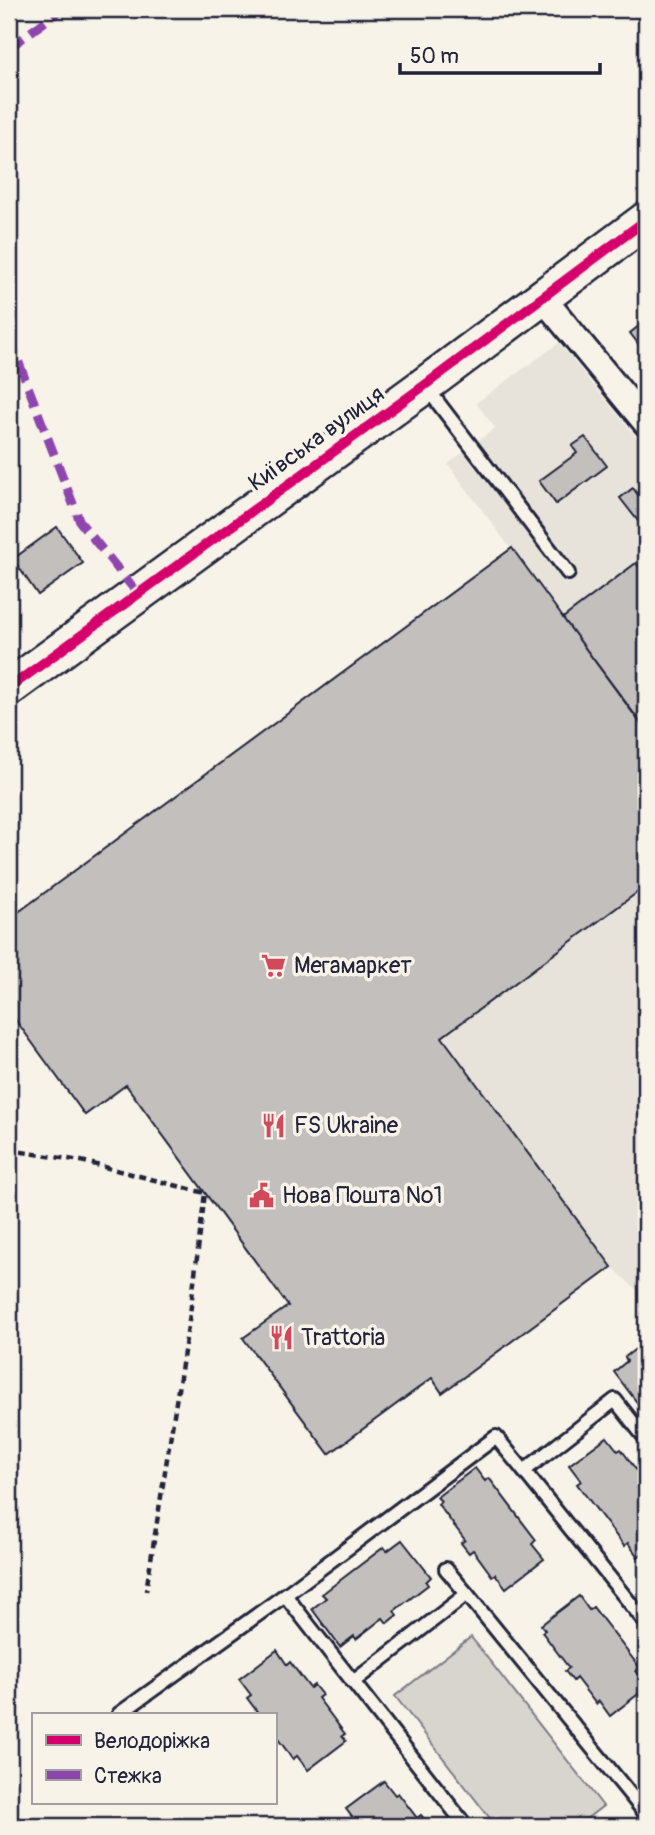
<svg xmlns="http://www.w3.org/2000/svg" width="655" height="1835" font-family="Pangolin,sans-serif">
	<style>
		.built { fill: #e7e3db }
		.green { fill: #d8d5cf; stroke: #7d7c85; stroke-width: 2 }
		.building { fill: #c2bfbd; stroke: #22223b; stroke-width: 2 }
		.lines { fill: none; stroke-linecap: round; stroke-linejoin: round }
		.lane-casing { stroke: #22223b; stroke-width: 18 }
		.street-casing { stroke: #22223b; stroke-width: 30 }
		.secondary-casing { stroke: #22223b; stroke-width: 40 }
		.path { stroke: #22223b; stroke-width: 4.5; stroke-dasharray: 7 5; stroke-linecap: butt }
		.lane { stroke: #f7f3e8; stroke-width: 12 }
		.street { stroke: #f7f3e8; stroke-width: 24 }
		.secondary { stroke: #f7f3e8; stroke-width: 35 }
		.quiet { stroke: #8e44ad; stroke-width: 9; stroke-dasharray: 18 9; stroke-linecap: butt }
		.cycleway-casing { stroke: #f7f3e8; stroke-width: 15 }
		.cycleway { stroke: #d6006c; stroke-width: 10 }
		.labels { text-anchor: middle; stroke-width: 7; stroke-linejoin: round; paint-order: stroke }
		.street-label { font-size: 23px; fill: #22223b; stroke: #f7f3e8 }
		.poi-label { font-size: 23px; fill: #22223b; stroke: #f7f3e8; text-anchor: start }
	</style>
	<rect width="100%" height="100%" fill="#f7f3e8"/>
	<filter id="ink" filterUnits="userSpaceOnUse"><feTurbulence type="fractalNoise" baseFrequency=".0143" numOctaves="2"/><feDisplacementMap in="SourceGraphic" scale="14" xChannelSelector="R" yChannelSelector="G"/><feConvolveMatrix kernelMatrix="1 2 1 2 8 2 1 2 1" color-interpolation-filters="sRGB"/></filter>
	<g filter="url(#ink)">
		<g class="built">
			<polygon points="559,343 646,449 646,731 448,464 495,428 476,403"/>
			<polygon points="646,886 646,1299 612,1267 442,1037"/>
		</g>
		<polygon class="green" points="471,1637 603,1806 577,1826 496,1826 395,1696"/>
		<g class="building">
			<polygon points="644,322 646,325 646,354 630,333"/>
			<polygon points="585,437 607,466 556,504 539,481 577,453 572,446"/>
			<polygon points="633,488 646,506 646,514 638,521 620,498"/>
			<polygon points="57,527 83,563 38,595 13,559"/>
			<polygon points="512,548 646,731 646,886 442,1037 612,1267 442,1393 432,1378 329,1454 243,1338 288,1306 126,1085 85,1115 9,1011 9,919"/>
			<polygon points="636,563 646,577 646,719 641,723 563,618"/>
			<polygon points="646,1341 646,1407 642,1409 614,1372 627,1361 625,1357"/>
			<polygon points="607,1437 618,1451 621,1449 640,1475 644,1471 646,1474 646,1550 638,1557 628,1543 624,1546 577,1484 581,1481 569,1465"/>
			<polygon points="475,1468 485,1481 489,1478 536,1540 532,1544 544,1559 506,1588 495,1574 492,1576 473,1550 469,1553 461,1543 465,1540 438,1504 441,1501 437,1497"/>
			<polygon points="402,1540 431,1577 426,1582 428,1585 394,1611 397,1615 387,1623 383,1618 356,1639 354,1636 340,1647 312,1609 326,1598 322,1594 384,1547 387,1551"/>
			<polygon points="579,1596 589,1610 593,1607 640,1668 636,1671 646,1685 646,1688 610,1716 599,1701 596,1704 576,1678 573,1681 565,1671 569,1668 542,1632 545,1630 541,1625"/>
			<polygon points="277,1650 287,1665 290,1662 310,1688 314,1685 322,1695 318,1698 345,1734 342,1736 346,1741 308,1770 297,1756 293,1759 275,1735 275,1714 259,1714 247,1698 251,1695 239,1679"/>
			<polygon points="384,1781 395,1795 398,1793 417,1818 421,1815 429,1825 356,1826 358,1825 346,1809"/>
		</g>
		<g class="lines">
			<defs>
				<g id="lane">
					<polyline points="426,387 568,573"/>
					<polyline points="524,1471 646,1623"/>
					<polyline points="446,1569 467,1594"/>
					<polyline points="285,1595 466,1826"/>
					<polyline points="353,1682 467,1594 646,1814"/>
					<polyline points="119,1714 285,1595 496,1437 524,1471 615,1400 646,1439"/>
					<polyline points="644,1826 646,1825"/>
				</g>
				<polyline id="street" points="542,297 646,423"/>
				<polyline id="secondary" points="9,688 425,385 646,220"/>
			</defs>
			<use href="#lane" class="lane-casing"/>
			<use href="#street" class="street-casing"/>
			<use href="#secondary" class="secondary-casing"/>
			<polyline class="path" points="9,1150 81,1161 205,1193 190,1314 146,1591"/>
			<use href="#lane" class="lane"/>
			<use href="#street" class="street"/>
			<use href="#secondary" class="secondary"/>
			<g class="quiet">
				<polyline points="9,48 62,9"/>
				<polyline points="9,337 80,522 138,594"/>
			</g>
			<defs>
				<polyline id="cycleway" points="9,688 425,385 646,220"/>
			</defs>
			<use href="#cycleway" class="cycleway-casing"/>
			<use href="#cycleway" class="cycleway"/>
		</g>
	</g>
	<defs>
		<symbol id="supermarket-bare" viewBox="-9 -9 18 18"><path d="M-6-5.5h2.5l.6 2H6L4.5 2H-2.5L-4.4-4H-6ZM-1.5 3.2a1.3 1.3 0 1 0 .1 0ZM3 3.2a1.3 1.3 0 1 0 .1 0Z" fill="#d1495b" stroke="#f7f3e8" stroke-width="2.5" paint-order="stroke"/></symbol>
		<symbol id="restaurant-bare" viewBox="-9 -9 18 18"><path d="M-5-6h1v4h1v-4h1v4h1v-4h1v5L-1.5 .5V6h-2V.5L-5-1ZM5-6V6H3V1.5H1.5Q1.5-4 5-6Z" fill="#d1495b" stroke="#f7f3e8" stroke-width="2.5" paint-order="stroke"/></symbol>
		<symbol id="civic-bare" viewBox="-9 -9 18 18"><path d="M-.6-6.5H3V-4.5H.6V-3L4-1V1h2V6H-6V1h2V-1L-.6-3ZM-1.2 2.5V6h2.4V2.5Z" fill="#d1495b" stroke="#f7f3e8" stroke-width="2.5" paint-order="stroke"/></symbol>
	</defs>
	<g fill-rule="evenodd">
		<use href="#supermarket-bare" x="256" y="948" width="35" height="35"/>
		<use href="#restaurant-bare" x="256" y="1108" width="35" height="35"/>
		<use href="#civic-bare" x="244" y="1178" width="35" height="35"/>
		<use href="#restaurant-bare" x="264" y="1320" width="35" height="35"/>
	</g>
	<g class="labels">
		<g class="street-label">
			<text transform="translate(316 438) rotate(-36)" y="8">Київська вулиця</text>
		</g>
		<g class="poi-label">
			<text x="294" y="973">Мегамаркет</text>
			<text x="294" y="1133">FS Ukraine</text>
			<text x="282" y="1203">Нова Пошта №1</text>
			<text x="301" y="1345">Trattoria</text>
		</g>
	</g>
	<rect width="655" height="1835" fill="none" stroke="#f7f3e8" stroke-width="35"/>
	<rect x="18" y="18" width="620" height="1800" fill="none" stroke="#22223b" stroke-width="2.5" filter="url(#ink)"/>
	<rect x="32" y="1713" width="245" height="91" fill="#f7f3e8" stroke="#a29fa3" stroke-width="2"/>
	<rect x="46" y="1735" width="35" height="10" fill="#d6006c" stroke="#a29fa3" stroke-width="2"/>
	<text x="94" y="1748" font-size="21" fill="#22223b">Велодоріжка</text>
	<rect x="46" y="1770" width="35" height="10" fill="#8e44ad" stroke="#a29fa3" stroke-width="2"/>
	<text x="94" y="1783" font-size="21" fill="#22223b">Стежка</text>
	<path d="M400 63v10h200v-10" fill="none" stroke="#22223b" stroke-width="3.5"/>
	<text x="410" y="63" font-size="21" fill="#22223b" stroke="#f7f3e8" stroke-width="5" paint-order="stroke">50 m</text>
</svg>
